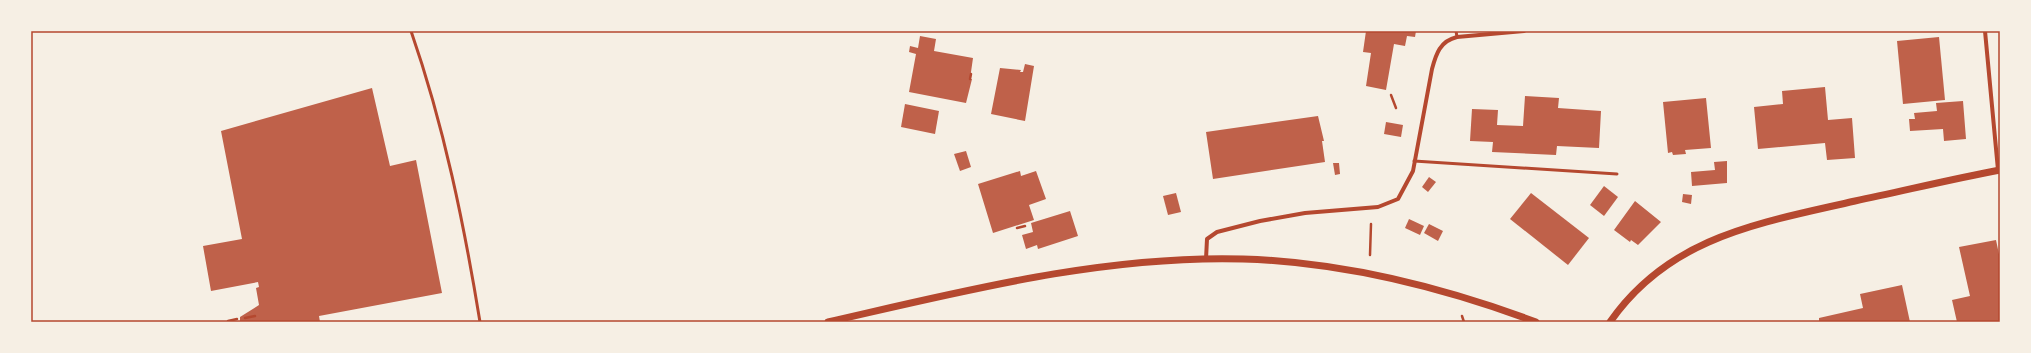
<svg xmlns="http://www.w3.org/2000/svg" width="2031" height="353" font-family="'Fira Sans Condensed',sans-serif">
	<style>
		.building { fill: #bf614a }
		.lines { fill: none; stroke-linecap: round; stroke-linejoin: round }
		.path { stroke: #b5482f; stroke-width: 2.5 }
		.service { stroke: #b5482f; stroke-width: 3 }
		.minor { stroke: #b5482f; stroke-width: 4 }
		.tertiary { stroke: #b5482f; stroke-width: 7 }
		.neatline { fill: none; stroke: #b5482f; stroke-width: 1.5 }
	</style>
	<rect width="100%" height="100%" fill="#f6efe4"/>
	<g class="building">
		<polygon points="1366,31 1416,31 1415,37 1407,36 1405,46 1394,44 1386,90 1366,86 1371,53 1363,52"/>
		<polygon points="920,36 936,39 934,51 973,58 970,79 972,79 966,103 909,92 916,54 909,52 910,46 918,48"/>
		<polygon points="1939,37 1945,100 1903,104 1897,41"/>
		<polygon points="1025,64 1034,66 1025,121 991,114 1000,68 1021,70 1020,72 1023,72"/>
		<polygon points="1825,87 1828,120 1852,118 1855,158 1827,160 1825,143 1758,149 1754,107 1783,104 1782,91"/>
		<polygon points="372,88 390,166 416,160 442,293 319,316 320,322 236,322 240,321 240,317 259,305 256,288 259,287 258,282 211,291 203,246 242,239 221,131"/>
		<polygon points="1525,96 1559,98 1558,108 1601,111 1599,148 1557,146 1556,155 1492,152 1493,142 1470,141 1472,109 1498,110 1497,125 1523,126"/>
		<polygon points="1706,98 1711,148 1685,150 1686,154 1673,155 1672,152 1668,153 1663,102"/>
		<polygon points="1963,101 1966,139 1944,141 1943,129 1910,131 1909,119 1915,119 1914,113 1937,111 1936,103"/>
		<polygon points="905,104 939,111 935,134 901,127"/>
		<polygon points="1318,116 1324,141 1322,141 1325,162 1213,179 1206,132"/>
		<polygon points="1386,122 1403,125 1401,137 1384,134"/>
		<polygon points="966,151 971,167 960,171 954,154"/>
		<polygon points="1727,161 1727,183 1692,186 1691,172 1715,170 1714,162"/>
		<polygon points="1333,163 1339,163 1340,174 1335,175"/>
		<polygon points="1020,171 1021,176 1036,171 1046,199 1029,205 1034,220 993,233 978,184"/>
		<polygon points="1429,177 1436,182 1428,192 1422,187"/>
		<polygon points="1604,186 1618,197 1604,216 1590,205"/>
		<polygon points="1176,193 1181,212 1168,215 1163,196"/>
		<polygon points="1531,193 1589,238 1568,265 1510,219"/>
		<polygon points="1683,194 1692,195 1691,204 1682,202"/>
		<polygon points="1635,201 1661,222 1638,245 1631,240 1630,242 1614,230"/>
		<polygon points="1070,211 1078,236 1038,249 1037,245 1026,249 1022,235 1033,232 1031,223"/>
		<polygon points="1409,219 1424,226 1420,235 1405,228"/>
		<polygon points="1429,224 1443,231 1438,241 1424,233"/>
		<polygon points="1996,240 2000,259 2000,322 1957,322 1952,300 1970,296 1959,247"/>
		<polygon points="1902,285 1910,322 1819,322 1819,318 1863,308 1860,294"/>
	</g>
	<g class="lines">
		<g class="path">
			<polyline points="970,79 971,74"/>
			<polyline points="1391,95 1396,108"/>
			<polyline points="1017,228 1025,226"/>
			<polyline points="1370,255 1371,224"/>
			<polyline points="1462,316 1464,322"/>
			<polyline points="245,318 255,316"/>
			<polyline points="228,321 237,319"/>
		</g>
		<g class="service">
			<path d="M411,31c33,95 53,193 69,291"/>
			<polyline points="1456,31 1457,37"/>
			<polyline points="1414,161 1617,174"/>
		</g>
		<g class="minor">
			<polyline points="1985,31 1998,170"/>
			<path d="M1206,259l1,-20 10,-7 43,-11 45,-8 73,-6 20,-8 15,-28 19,-102c4,-15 8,-28 25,-32l67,-6"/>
		</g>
		<g class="tertiary">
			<path d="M828,322c136,-31 275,-67 415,-63 101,3 199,28 293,63"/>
			<path d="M1610,322c60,-86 150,-99 245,-121 48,-10 97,-22 145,-31"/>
		</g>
	</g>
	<rect width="2031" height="353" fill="none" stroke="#f6efe4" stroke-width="64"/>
	<rect x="32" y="32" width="1967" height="289" class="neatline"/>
</svg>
